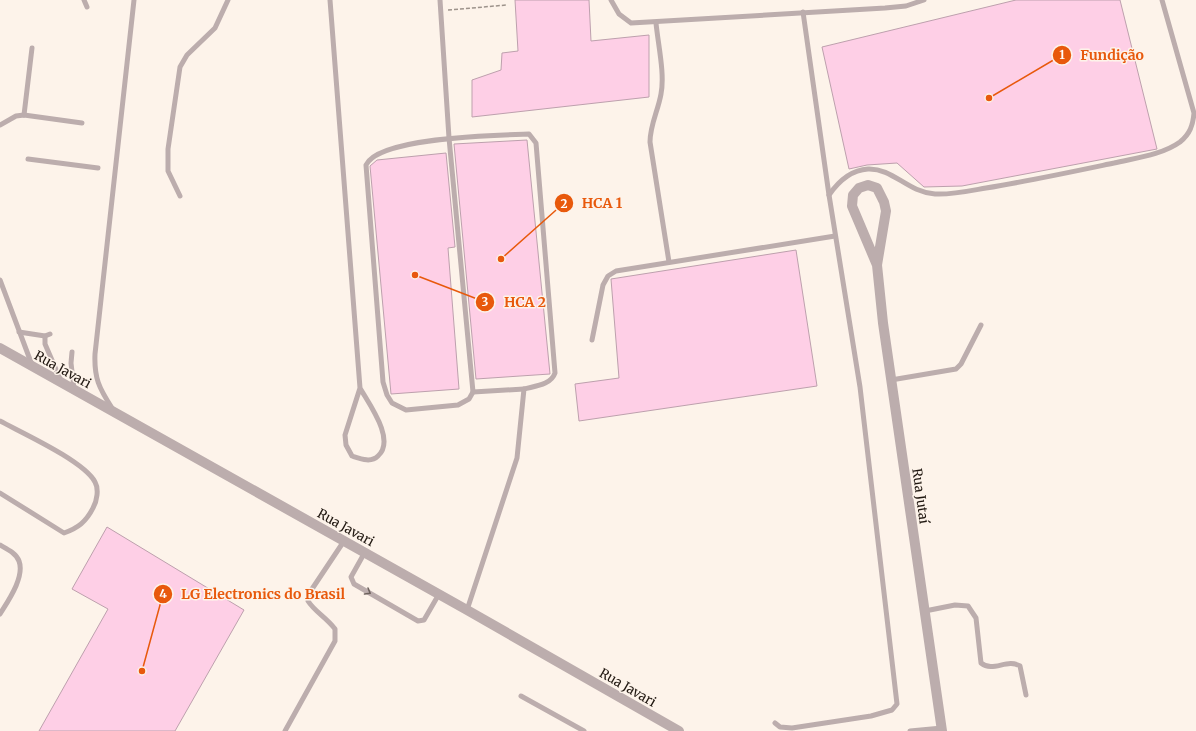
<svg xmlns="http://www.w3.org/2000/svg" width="1196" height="731" font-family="Merriweather,serif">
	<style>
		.building { fill: #fecfe6; stroke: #bda0ad }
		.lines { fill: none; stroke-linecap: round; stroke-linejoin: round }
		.path { stroke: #9d938b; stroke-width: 1.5; stroke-dasharray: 4 2; stroke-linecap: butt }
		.lane { stroke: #bcadad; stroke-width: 5 }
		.street { stroke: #bcadad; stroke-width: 10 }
		.oneway { stroke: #6e625e }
		.labels { text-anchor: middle; stroke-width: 3; stroke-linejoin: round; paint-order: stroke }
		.street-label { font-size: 13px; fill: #201710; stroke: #fdf3ea }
		.leader { fill: none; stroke: #e8590c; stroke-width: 1.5 }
		.callout-dot { fill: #e8590c; stroke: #fdf3ea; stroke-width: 1.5 }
		.mark-label { font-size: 12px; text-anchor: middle; font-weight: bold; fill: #fff }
		.callout-label { font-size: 14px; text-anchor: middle; font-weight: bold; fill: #e8590c; stroke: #fdf3ea; stroke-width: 3; stroke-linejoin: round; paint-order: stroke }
	</style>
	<rect width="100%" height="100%" fill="#fdf3ea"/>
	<g class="building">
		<polygon points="515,0 589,0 591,41 649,35 649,97 472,117 472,80 501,70 502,53 518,51"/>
		<polygon points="1016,0 1120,0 1157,149 962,186 924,187 897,163 867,165 849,169 822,47"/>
		<polygon points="527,140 550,374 476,379 454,144"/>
		<polygon points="446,153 455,247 448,248 459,389 391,394 370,166 377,160"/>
		<polygon points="796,250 817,386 579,421 575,384 619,378 611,279"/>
		<polygon points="107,527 244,610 175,731 39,731 108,609 72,589"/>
	</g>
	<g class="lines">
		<polyline class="path" points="448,10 507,5"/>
		<g class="lane">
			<polyline points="84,0 87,7"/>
			<path d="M330,0l30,388 -15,47 1,10 6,11c9,3 19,7 26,0 18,-16 -9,-52 -18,-68"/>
			<polyline points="440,0 449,138 473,392 524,389"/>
			<polyline points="611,0 619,14 631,23 885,8 906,6 924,0"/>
			<path d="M656,23c2,21 9,51 5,71 -3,17 -11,31 -11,48l19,120"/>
			<polyline points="24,115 32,48"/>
			<polyline points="0,125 16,116 24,115 82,123"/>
			<polyline points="28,159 98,168"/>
			<path d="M829,195c9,-13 22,-25 39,-26 25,-1 39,23 67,25 16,1 34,-3 51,-6 43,-7 85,-16 128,-25 21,-5 48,-8 66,-21 10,-8 13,-17 14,-29l-32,-113"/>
			<polyline points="180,196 168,171 168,149 180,67 187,55 215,28 228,0"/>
			<polyline points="0,280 32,365"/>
			<polyline points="19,332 45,336 50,334"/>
			<polyline points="45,336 45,344 61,381"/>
			<polyline points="592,340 603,285 608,276 616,271 835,236"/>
			<polyline points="72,352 71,363 74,389"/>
			<polyline points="891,380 956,369 961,364 981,325"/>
			<path d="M112,408c-13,-20 -18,-30 -17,-54l39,-354"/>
			<path d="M0,421c22,12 84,40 95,61 4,7 2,19 -2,26 -7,14 -15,20 -29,25l-64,-40"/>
			<path d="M0,545c7,4 16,8 19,16 6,16 -11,40 -19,53"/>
			<polyline points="365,552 351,577 354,584 418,621 424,620 439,594"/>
			<path d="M467,610l50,-152 7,-69c11,-3 27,-4 31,-16l-19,-230 -7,-9c-30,1 -150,3 -163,31l17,217 4,13 5,8 14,7 52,-5 11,-6 4,-7"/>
			<path d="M925,611l30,-6 13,1 8,12 5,45c12,10 26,-5 39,3l6,29"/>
			<polyline points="521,696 584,731"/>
			<polyline points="775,723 780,727 792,728 871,716 892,710 897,704 860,387 829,195 803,12"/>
			<path d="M285,731l50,-90v-12c-9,-12 -20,-17 -27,-28l2,-9 34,-51"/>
			<polyline points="910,731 942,728"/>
		</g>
		<g class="street">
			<polyline points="877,265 886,211 884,202 877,188 868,185 859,188 853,195 852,206 877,265 883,323 942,731"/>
			<polyline points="0,348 467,610 679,731"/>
		</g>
	</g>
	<defs><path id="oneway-chevron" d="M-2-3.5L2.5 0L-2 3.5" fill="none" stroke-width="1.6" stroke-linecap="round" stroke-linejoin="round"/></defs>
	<use class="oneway" href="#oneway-chevron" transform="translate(368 592) rotate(30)"/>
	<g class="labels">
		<g class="street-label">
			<text transform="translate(63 369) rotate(29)" y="5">Rua Javari</text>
			<text transform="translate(921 496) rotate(82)" y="5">Rua Jutaí</text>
			<text transform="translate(346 527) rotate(29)" y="5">Rua Javari</text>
			<text transform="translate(628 687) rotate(30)" y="5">Rua Javari</text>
		</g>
	</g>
	<path class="leader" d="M989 98L1062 55M501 259L564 203M415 275L485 302M142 671L163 594"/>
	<g class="callout-dot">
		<circle cx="989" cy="98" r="4"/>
		<circle cx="501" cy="259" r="4"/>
		<circle cx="415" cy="275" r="4"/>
		<circle cx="142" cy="671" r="4"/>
		<circle cx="1062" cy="55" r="10"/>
		<circle cx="564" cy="203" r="10"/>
		<circle cx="485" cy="302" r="10"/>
		<circle cx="163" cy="594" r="10"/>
	</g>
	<g class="mark-label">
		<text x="1062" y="59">1</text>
		<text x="564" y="208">2</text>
		<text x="485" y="306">3</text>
		<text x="163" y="598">4</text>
	</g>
	<g class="callout-label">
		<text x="1112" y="60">Fundição</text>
		<text x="602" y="208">HCA 1</text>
		<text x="525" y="307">HCA 2</text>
		<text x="263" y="599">LG Electronics do Brasil</text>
	</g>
</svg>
